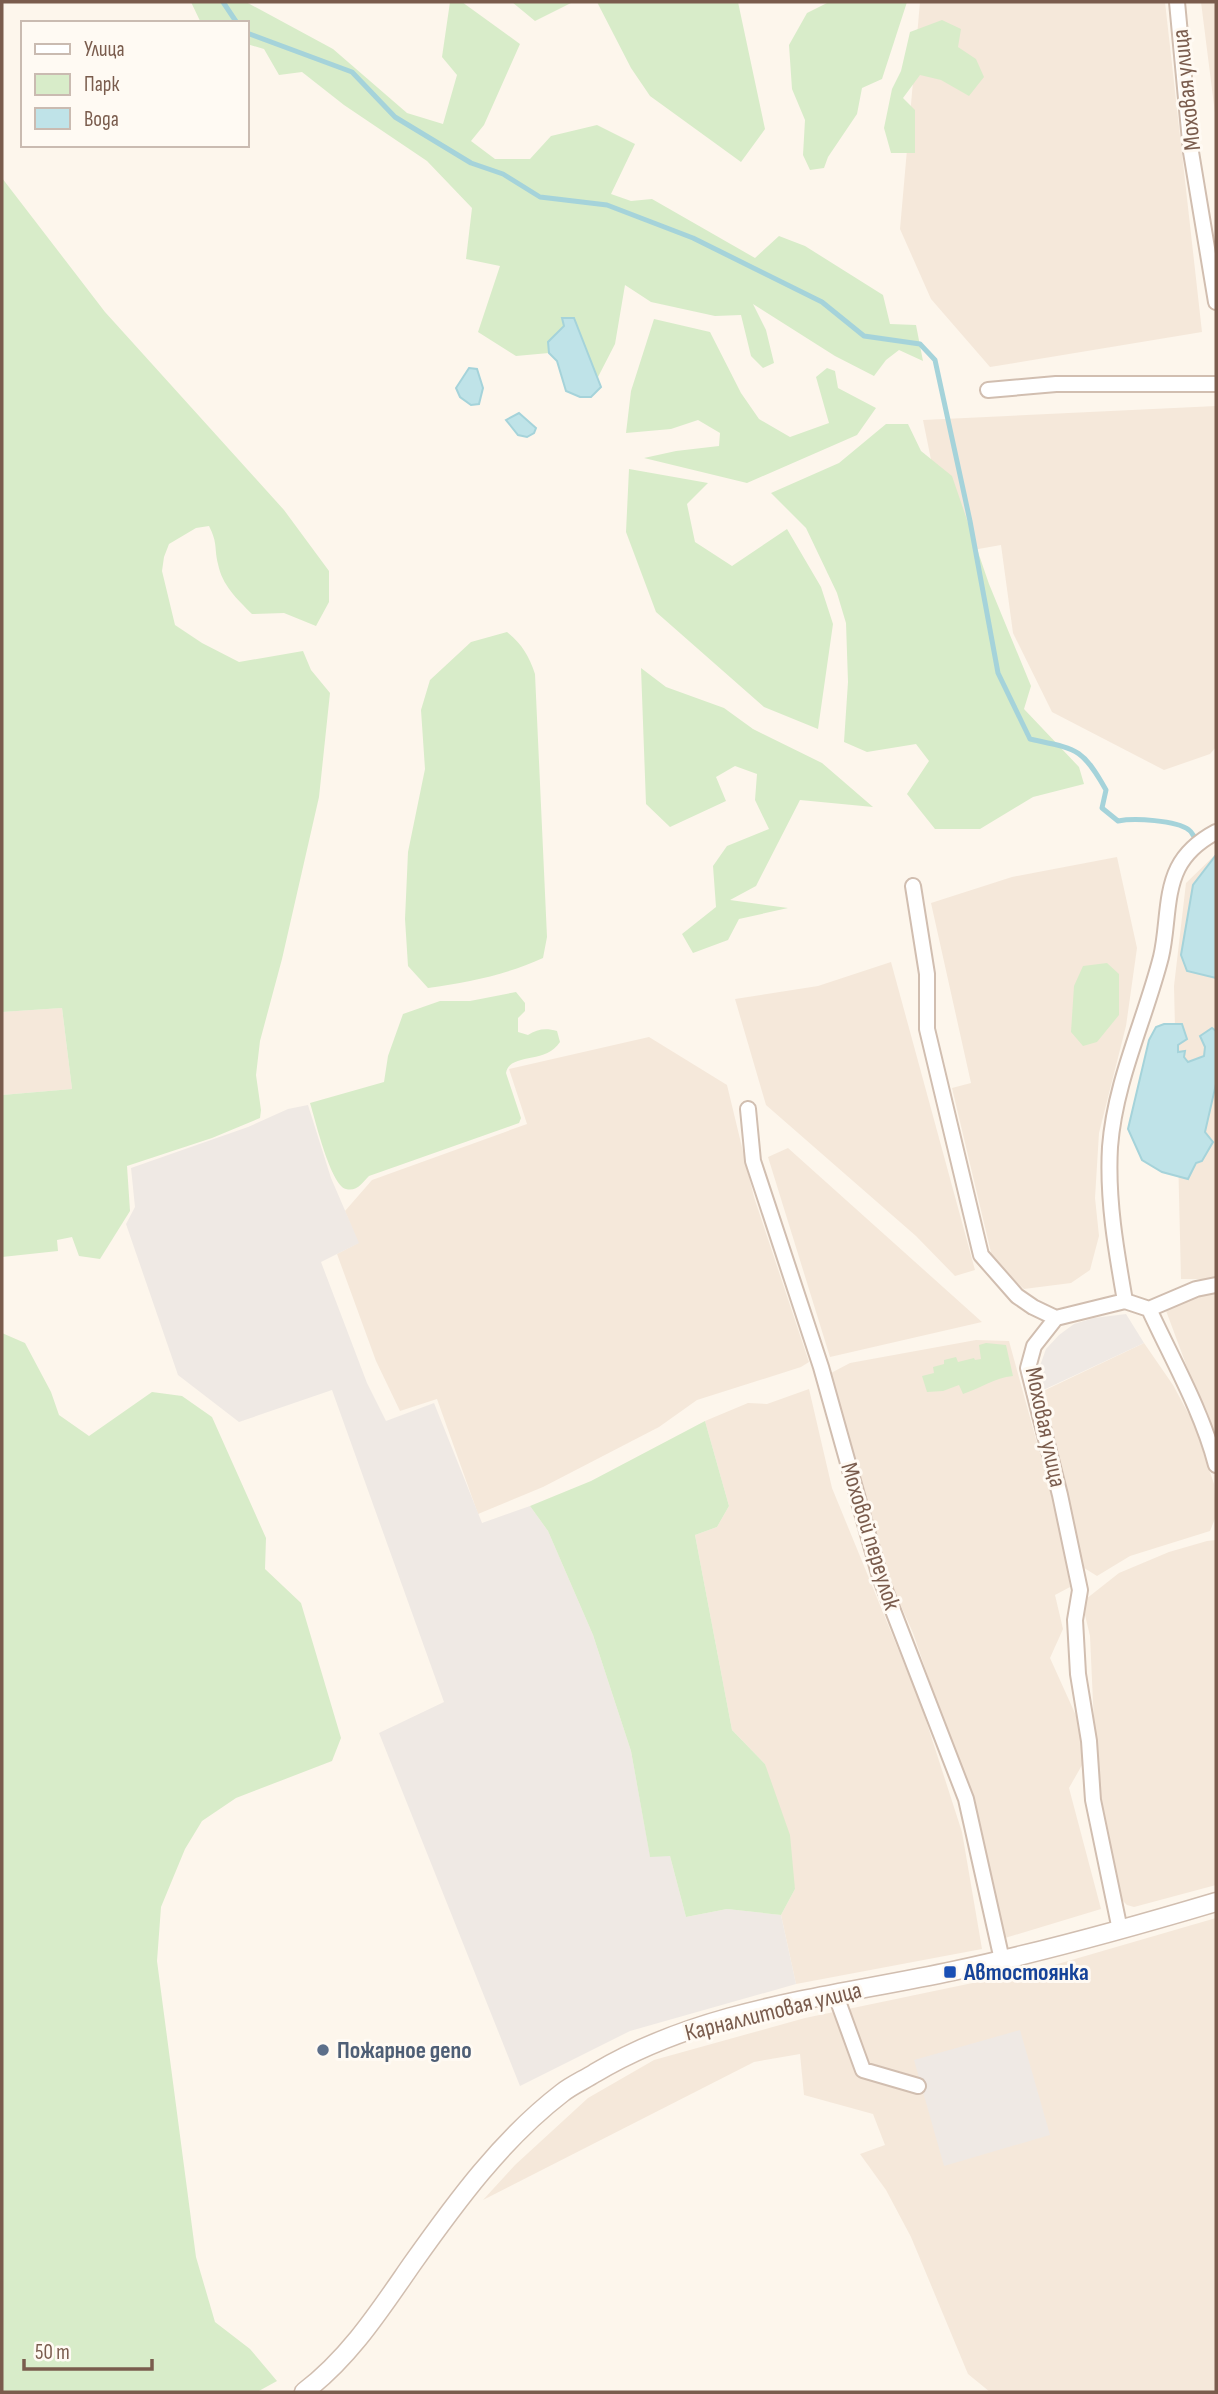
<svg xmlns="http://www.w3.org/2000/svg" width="1218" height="2394" font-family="'Sofia Sans Condensed',sans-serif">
<rect width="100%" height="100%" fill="#fdf6ec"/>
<!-- residential -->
<path fill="#f5e8da" d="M920,2H1165L1202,332L990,367L931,299L900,229Z
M1201,2H1216V121Z
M1216,406V747L1210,754L1164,770L1052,712L1013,633L1001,545L950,554L923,420Z
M1216,854V1279H1181L1174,986L1186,883Z
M1117,857L1137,948L1126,1026L1099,1133L1095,1198L1099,1236L1090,1270L1071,1283L1024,1289L993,1261L952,1088L971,1083L931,903L1012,877Z
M891,962L975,1270L955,1276L916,1236L766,1105L735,999L818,986Z
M62,1008L72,1089L2,1095V1012Z
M649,1037L727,1085L754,1197L809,1362L801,1367L697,1400L659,1427L543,1487L478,1514L437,1399L400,1411L376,1361L337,1254L358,1243L345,1211L372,1180L527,1124L509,1069Z
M788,1148L982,1322L830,1357L768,1157Z
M1216,1290V1445L1165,1308L1203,1291Z
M976,1340L1009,1341L1061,1530L1070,1587L1055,1595L1063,1629L1050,1658L1078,1720L1086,1758L1069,1788L1101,1909L1005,1938L973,1807L913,1633L874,1545L831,1373L850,1363Z
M1144,1343L1173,1385L1194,1424L1214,1484L1216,1516L1210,1531L1130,1556L1097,1576L1081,1566L1063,1473L1039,1393Z
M809,1389L832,1488L921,1705L962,1832L982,1949L796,1984L781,1915L795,1889L765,1764L732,1730L695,1535L717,1527L729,1506L705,1421L748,1403L767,1404Z
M1216,1540V1885L1134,1907L1127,1905L1121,1899L1097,1790L1090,1636L1085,1615L1086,1599L1119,1573L1169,1552L1207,1541Z
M1216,1918V2392H990L968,2374L911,2237L886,2190L860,2154L885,2145L873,2114L804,2095L800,2054L754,2062L483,2200L515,2165L588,2098L654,2060L805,2018L1044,1968Z"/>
<!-- industrial -->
<path fill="#efe9e4" d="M308,1105L331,1178L359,1243L321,1262L367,1383L386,1421L434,1403L482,1523L530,1506L548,1531L593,1635L631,1751L650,1856H670L686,1917L727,1909L781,1915L796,1984L630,2031L520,2086L379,1733L444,1702L332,1390L239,1422L178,1375L126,1224L135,1207L131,1168L248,1127L288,1109Z
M1126,1314L1144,1343L1039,1392L1037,1374L1046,1349L1059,1335L1074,1324L1094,1318Z
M1020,2030L1050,2135L944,2166L914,2060Z"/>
<!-- green -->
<path fill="#d8ecc9" d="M191,2H246L333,49L407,113L443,124L457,75L442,57L450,2H462L520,44L484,125L471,141L495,159H530L551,136L597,125L635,144L611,194L631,201L652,199L755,258L779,236L805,246L883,295L890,324L916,325L923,361L899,350L886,360L874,376L835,356L753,304L766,330L774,363L763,368L751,356L741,315L715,316L651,302L625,285L615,344L598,377L591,366L588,354L564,326L548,342L549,353L516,356L478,332L500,266L466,259L472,208L427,161L344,105L302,72L279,75L264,49L247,44V23H201Z
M512,2H573L535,21Z
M597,2H738L765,129L741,162L650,96L631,68Z
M829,2H907L882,79L862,88L857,114L828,157L824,168L810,170L803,155L805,120L792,89L789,45L807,13Z
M942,20L961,29L958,47L976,59L984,77L969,96L941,80L920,75L903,98L915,110V153H891L884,128L892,89L901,71L910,32Z
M2,178L105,312L284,510L329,571V602L316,626L284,613L252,614C237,599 222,585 218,564C214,547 218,544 209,526L196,528L169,544L164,557L162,571L175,625L202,643L239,662L303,651L311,670L330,693L319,797L282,959L260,1041L256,1075L261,1110L260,1118L212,1138L127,1166L130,1211L100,1259L79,1256L72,1237L57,1240L58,1251L2,1257V1095L72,1089L62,1008L2,1012Z
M654,319L710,332L741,393L759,419L790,437L829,423L816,377L827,368L835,371L838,388L876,408L857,435L747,483L644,458L676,451L719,446L720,433L698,420L671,429L626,433L631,391Z
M886,424H908L921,451L952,476L989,584L1031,686L1024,709L1079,767L1084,784L1033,797L980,829H935L907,794L929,761L916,744L867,752L844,742L848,682L846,623L837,593L806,528L771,493L839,463Z
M629,469L708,483L687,504L695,542L732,566L787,529L821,587L833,624L818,729L764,707L656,612L626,532Z
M507,632C522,644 529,656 535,674L547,937L543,958C506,975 469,982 428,988L408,966L405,919L408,852L425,769L421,710L430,680L471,642Z
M641,668L666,687L724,708L753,729L822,763L873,807L800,800L756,886L730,900L788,908L739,919L728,940L693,953L682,934L716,907L713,866L727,846L769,829L755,800L757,774L735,766L716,777L726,801L670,827L646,804Z
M1107,963L1119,974V1015L1097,1042L1083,1046L1071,1032L1074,986L1083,966Z
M516,992L525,1003V1011L518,1018V1032L528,1035C537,1029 546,1028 557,1031L560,1042C545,1065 510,1052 506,1073L521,1118L519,1123L369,1176C363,1182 357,1192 346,1189C331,1186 315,1119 310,1103L384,1082L388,1056L403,1014L440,1001H470Z
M2,1333L25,1343L51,1392L59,1415L89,1436L152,1392L182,1396L212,1417L266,1538L265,1569L301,1603L341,1738L332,1761L236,1798L202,1821L185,1849L161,1907L157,1961L196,2257L215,2322L250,2349L277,2381L257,2392H2Z
M986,1343L1006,1345L1013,1376C994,1378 981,1388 963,1394L959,1385L943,1391L927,1392L922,1376L934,1373L933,1367L944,1364V1360L956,1357L958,1362L974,1358L975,1360L981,1359L979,1345Z
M705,1421L729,1506L717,1527L695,1535L732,1730L765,1764L790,1835L795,1889L781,1915L727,1909L686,1917L670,1856L650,1857L631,1751L593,1635L548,1531L530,1506L591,1481Z"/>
<!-- water -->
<path fill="#bfe3e8" stroke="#a5d3da" stroke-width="2" d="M562,318H574L601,387L591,397H580L566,391L557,361L549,353L548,342L564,326Z
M469,368L477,369L483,388L479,404L471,405L460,397L456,388Z
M519,413L536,428L534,433L527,437L518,435L506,420Z
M1216,855V978L1187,971L1181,955L1193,885Z
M1164,1024H1182L1187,1039L1178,1045V1052L1185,1051L1184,1057L1188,1062L1204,1056L1205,1047L1200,1036L1212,1028L1216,1031V1084L1205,1132L1213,1142L1202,1161L1196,1163L1188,1179L1162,1172L1142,1160L1128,1129L1149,1040L1156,1027Z"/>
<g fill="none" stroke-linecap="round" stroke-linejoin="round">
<!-- stream -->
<path stroke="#a5d3da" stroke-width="5" d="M223,2L237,23
M247,33L352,72L395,117L471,163L503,174L540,197L607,205L693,238L822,302L864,336L920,344L935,360L970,521L998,673L1030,739C1076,749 1082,747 1106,790L1102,808L1118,821C1134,818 1176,820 1189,830C1192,832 1193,836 1196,839"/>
<!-- minor casing -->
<g stroke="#d1beb0" stroke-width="18">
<path id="minor" d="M1177,2L1191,152L1216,302
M988,390L1056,384H1216
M913,886L927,974V1029L981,1255L1017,1296L1033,1307L1056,1318
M748,1109L753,1161L821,1367L880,1577L966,1799L1002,1960
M1125,1301C1116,1250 1107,1199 1110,1147C1115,1081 1145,1020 1161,957C1168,928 1165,894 1178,868C1186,852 1201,840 1216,832
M1149,1309C1172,1359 1202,1411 1216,1465
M1056,1318L1034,1346L1028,1368L1060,1495L1080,1590L1075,1620L1078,1674L1089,1741L1093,1800L1120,1930
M1056,1318L1125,1301L1149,1309L1196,1289L1216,1285
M835,1993L863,2070L918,2086"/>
</g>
<!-- tertiary casing -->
<g stroke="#d1beb0" stroke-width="21">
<path id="tertiary" d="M304,2392C350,2357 380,2310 412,2264C456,2202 502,2139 562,2093C572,2085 584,2080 595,2073C704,2008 832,1997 953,1971C1042,1952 1129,1928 1216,1902"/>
</g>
<!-- minor -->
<use href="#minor" stroke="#fff" stroke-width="14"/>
<!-- tertiary -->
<use href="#tertiary" stroke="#fff" stroke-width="18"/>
</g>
<!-- markers -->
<rect fill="#1a4fb4" stroke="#fffaf3" stroke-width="2.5" x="943" y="1965" width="14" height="14" rx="3.5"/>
<circle fill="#5c6f8a" stroke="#fffaf3" stroke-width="2.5" cx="323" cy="2050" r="7"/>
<g text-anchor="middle" stroke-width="6" stroke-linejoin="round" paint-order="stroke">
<!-- street labels -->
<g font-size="24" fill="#7a5c4d" stroke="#fffaf3">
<text transform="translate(1186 90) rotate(-96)" y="8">Моховая улица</text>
<text transform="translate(1046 1427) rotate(78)" y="8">Моховая улица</text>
<text transform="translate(871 1536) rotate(73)" y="8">Моховой переулок</text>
<text transform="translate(773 2011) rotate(-14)" y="8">Карналлитовая улица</text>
</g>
<!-- transit labels -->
<g font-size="24" font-weight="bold" fill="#164399" stroke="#fffaf3" text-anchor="start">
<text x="964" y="1980">Автостоянка</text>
</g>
<!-- service labels -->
<g font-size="24" font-weight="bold" fill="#4e5e75" stroke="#fffaf3" text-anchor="start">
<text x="337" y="2058">Пожарное депо</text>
</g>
</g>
<!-- border -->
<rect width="1218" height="2394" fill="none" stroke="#7a5c4d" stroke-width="7"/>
<!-- legend -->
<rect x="21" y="21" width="228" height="126" fill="#fffaf3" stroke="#cabbb1" stroke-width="2"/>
<rect x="35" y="44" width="35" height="10" fill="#ffffff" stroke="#cabbb1" stroke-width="2"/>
<text x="84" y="56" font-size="21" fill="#7a5c4d">Улица</text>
<rect x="35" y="74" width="35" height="21" fill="#d8ecc9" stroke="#cabbb1" stroke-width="2"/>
<text x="84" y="91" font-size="21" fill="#7a5c4d">Парк</text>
<rect x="35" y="108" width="35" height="21" fill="#bfe3e8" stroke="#cabbb1" stroke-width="2"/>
<text x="84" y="126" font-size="21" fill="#7a5c4d">Вода</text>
<!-- scale -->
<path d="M24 2359v10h128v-10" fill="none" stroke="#7a5c4d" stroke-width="3.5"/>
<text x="35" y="2359" font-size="21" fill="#7a5c4d" stroke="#fffaf3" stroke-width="5" paint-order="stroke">50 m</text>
</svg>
